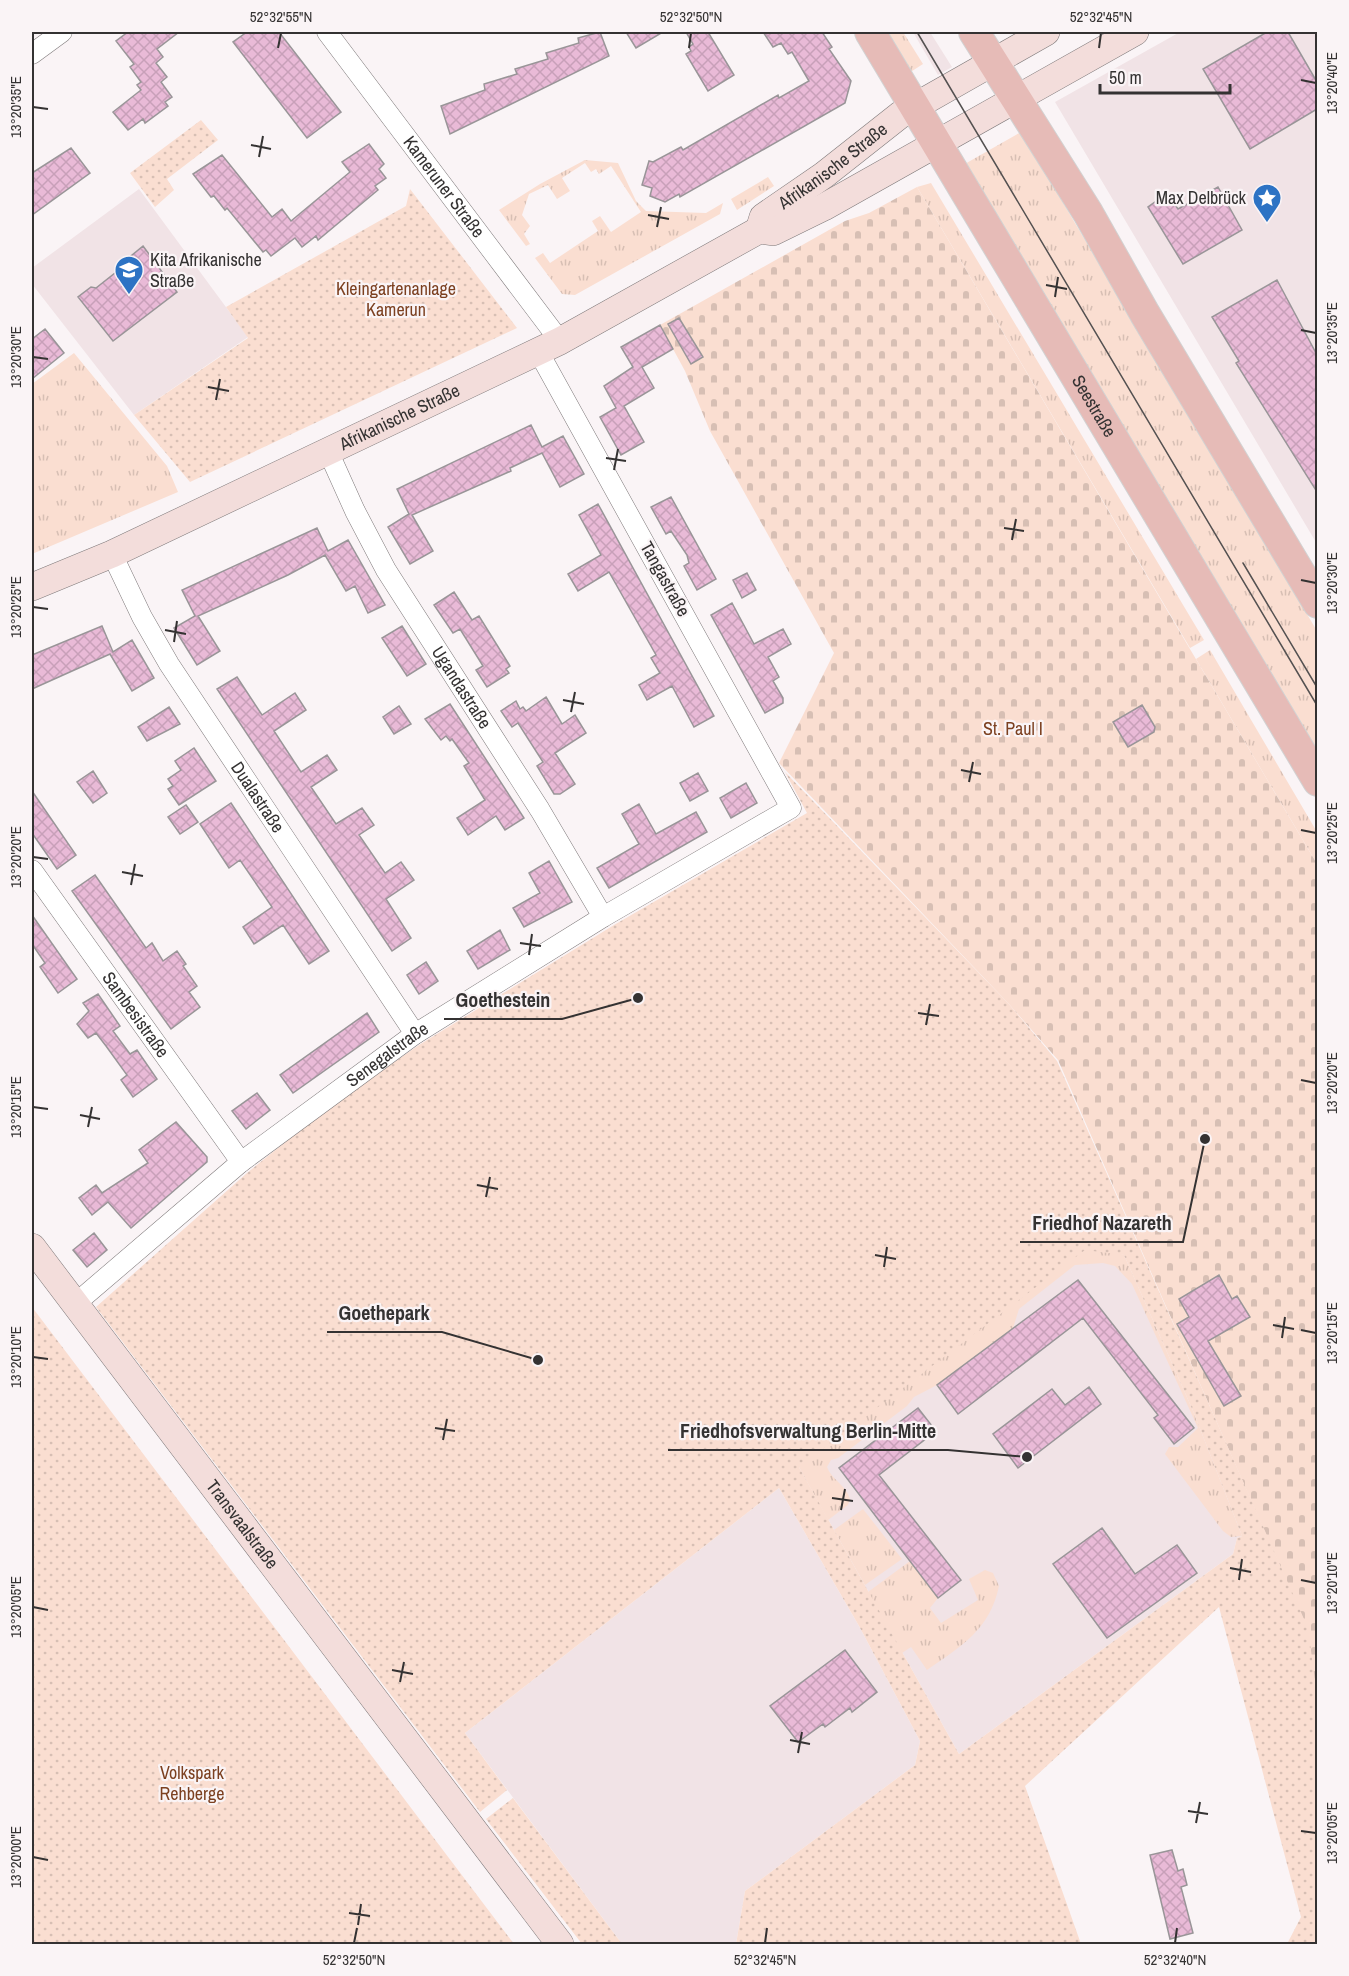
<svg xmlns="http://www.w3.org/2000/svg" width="1349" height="1976" font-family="'Archivo Narrow',sans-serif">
<defs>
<pattern id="grass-tufts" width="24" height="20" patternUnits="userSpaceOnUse" patternTransform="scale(1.5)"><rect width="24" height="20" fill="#faded1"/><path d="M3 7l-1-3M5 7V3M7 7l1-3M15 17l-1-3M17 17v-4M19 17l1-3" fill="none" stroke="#d7bfb4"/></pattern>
<pattern id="cemetery-stones" width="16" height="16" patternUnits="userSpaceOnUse" patternTransform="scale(1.5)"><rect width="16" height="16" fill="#faded1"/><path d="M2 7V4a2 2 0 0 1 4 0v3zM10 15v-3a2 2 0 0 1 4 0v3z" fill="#d7bfb4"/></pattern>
<pattern id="park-dots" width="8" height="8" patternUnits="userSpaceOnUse" patternTransform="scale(1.5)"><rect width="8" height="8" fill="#faded1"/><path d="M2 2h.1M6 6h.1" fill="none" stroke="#d7bfb4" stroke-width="1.8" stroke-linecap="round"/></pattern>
<pattern id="building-cross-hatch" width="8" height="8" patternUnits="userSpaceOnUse" patternTransform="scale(1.5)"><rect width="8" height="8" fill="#e9bad7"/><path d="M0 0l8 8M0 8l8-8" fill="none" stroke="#c8a0b9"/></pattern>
</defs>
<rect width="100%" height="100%" fill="#faf4f6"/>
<!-- built -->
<path fill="#f1e3e6" d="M913,32H930L952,67L938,75Z
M1180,32H1317V544L1055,102Z
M139,189L248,337L134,415L32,284V268Z
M1085,1250L1124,1255L1193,1411L1242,1536L1237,1538L1233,1554L959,1754L799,1467Z
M779,1488L859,1626L920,1741L915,1765L745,1891L736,1944H622L465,1733Z"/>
<!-- grass -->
<path fill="url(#grass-tufts)" d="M884,32H903L923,64L909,73Z
M1021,132L1317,631V762L963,165Z
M585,160L618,163L636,201L646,211L706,213L723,203L720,214L575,295L562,294L535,258L543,253L550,263L598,231L592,221L600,216L611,232L641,212L611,166L599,174L596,169L591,172L585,163L562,178L570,191L557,199L548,185L529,194L522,215L530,226L524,234L530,244L526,246L499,210L540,184Z
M768,177L774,186L737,210L731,199Z
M931,183L1204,640L1190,648L917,187Z
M74,353L167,466L178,492L32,554V384Z
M1210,650L1317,832V864L1196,659Z
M1037,1223L1124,1255L1193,1411L1242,1536L1231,1537L1223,1531L1165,1454L1169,1447H1178L1198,1428L1132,1284L1115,1266L1103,1263L1075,1265L1019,1309L1013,1328L937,1385L914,1397L907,1406L838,1458L831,1460L827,1467C831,1479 846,1485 850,1499L848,1505L828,1520L793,1456Z
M863,1509L902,1559L865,1585L834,1530Z
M910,1561L938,1598L930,1608L941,1623L978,1600L969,1579L985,1570L993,1573L999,1586C990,1629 962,1646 927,1670L911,1647L902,1653L868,1592Z"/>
<!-- cemetery -->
<path fill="url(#cemetery-stones)" d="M917,187L1317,864V1703L1307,1628L1058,1060L1008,1003L779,763L834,653L710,431L685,371L660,325L845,221L869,213Z"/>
<!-- park -->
<path fill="url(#park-dots)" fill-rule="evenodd" d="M201,120L218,140L167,179L174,190L155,207L130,173Z
M410,189L517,328L190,482L134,415L248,338L226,307L406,206Z
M785,772L1008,1003L1057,1061L1308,1628L1318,1703L1317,1944H1287L1301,1917L1219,1607L1025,1786L1081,1944H736L745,1891L915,1765L920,1741L859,1626L779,1488L465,1733L507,1790L480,1812L96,1307L247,1173L329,1107L419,1045L614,925L807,813ZM1085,1250L1124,1255L1193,1411L1242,1536L1237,1538L1233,1554L959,1754L799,1467Z
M32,1307L85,1377L514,1944H32Z
M513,1798L622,1944H582L486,1819Z"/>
<!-- building -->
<path fill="url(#building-cross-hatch)" stroke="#999598" stroke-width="1.5" d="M128,32H179L157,49L163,57L156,63L167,77L161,82L172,97L165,102L168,106L145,123L143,119L128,130L113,112L141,90L137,85L141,82L130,67L134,64L116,41Z
M247,32H279L341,112L307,138L233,42Z
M600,32L609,56L450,134L441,106L485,90L484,84L517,74L515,69L548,59L546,53L579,43L578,38Z
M626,32H663L636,48Z
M686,32H708L734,75L708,91L686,54L691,51L689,47L693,44Z
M763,32H822L832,47L829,49L851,81L845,103L680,197L679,194L665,202L650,196L652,188L642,185L649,161L653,162L681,147L683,150L778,95L779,98L809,81L792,52L788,54L781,43L773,47Z
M1267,32H1288L1317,82V109L1250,149L1203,69Z
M369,144L384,164L379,169L386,178L375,186L378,190L318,240L316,236L302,247L295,238L271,256L266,250L263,252L227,208L225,210L214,196L211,197L193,174L222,155L272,217L282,209L291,221L350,172L342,162Z
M71,148L90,173L32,215V173Z
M1218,187L1242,230L1183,264L1148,207L1159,199L1162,203L1173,202L1178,209Z
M143,246L177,292L113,341L78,297L91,287L96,288L130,261L131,256Z
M1277,280L1317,355V492L1236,363L1239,361L1212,317Z
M679,318L703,357L691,364L668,324Z
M660,325L673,349L642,367L654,388L624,406L644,442L621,455L600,417L616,408L604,386L633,367L621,347Z
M45,329L64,353L32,379V339Z
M531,425L542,447L563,436L584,474L560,487L542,453L510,468L511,471L412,515L433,551L410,564L388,527L409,514L397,489Z
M671,497L716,579L697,590L684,566L689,563L687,555L671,531L666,534L651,507Z
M598,504L714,716L694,727L672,686L647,700L639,685L660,673L651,658L656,655L609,572L578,591L568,574L601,555L579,515Z
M317,528L328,551L348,540L385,605L368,613L355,586L346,591L325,555L288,575L198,616L220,651L197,665L174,628L195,616L182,590Z
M747,573L756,590L742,598L733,580Z
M454,592L472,620L479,616L510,666L506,669L509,673L487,687L476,670L483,666L460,629L453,633L434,605Z
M732,603L754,644L783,629L791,644L768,657L779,677L773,681L783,698V703L765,713L711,615Z
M102,626L113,652L132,640L154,678L132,691L110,654L32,689V655Z
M402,626L426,664L407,676L382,638Z
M237,677L262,715L295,693L306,710L274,731L301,772L327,755L337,770L311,787L336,824L362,808L374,825L359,835L385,873L401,862L414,880L386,899L411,938L392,951L217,689Z
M546,697L562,724L575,715L586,733L555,753L575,784L560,794H554L537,766L543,762L518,723L512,727L501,711L516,701L520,709L523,707L526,711Z
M450,704L524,818L505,830L496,816L468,835L457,818L485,800L464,766L469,763L452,739L450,741L446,736L441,740L425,719Z
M1142,705L1155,727L1154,732L1128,747L1113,722Z
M399,706L411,724L394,734L383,717Z
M169,707L180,724L147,741L138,727Z
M194,748L216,781L179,805L168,789L173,786L168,779L181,770L175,761Z
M93,771L107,793L93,803L77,782Z
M698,773L708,791L690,801L680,783Z
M746,783L757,803L731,818L720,798Z
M32,791L76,855L57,869L32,833Z
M231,803L329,951L309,964L283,925L254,944L243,927L272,907L240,860L229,868L200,824Z
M639,804L656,834L696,812L707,832L609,888L597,868L639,844L622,814Z
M186,805L198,822L180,834L168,817Z
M549,861L572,902L524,927L513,908L540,893L529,873Z
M95,875L146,948L152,943L163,961L177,951L186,964L183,966L197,986L189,992L200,1007L171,1029L72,891Z
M32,915L77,979L58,993L40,967L45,963L32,944Z
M500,930L510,950L478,969L467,951Z
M426,962L438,981L419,994L407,975Z
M98,994L120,1026L113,1031L130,1054L137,1050L157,1079L133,1097L121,1080L127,1075L106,1046L96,1033L88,1038L77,1024L89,1011L83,1003Z
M367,1013L379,1032L293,1093L280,1075Z
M257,1093L270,1110L246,1129L232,1111Z
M176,1122L207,1157V1162L131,1228L108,1202L92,1215L79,1198L96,1185L102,1193L148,1163L139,1150Z
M94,1233L107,1250L87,1267L73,1250Z
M1219,1275L1232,1299L1237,1296L1250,1317L1208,1341L1241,1396L1224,1406L1177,1324L1189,1317L1179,1299Z
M1078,1280L1194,1428L1174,1444L1154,1418L1158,1415L1083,1318L958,1414L937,1385Z
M1089,1387L1101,1404L1018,1468L993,1434L1052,1389L1065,1405Z
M918,1408L936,1431L879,1475L961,1580L938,1598L839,1468Z
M1102,1528L1135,1574L1177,1545L1197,1573L1107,1638L1053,1564Z
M845,1650L877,1692L852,1712L850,1708L825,1727L823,1724L798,1742L770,1706Z
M1172,1850L1178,1871L1183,1869L1187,1885L1181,1887L1193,1933L1170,1939L1150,1855Z"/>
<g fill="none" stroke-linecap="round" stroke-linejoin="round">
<!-- street casing -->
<g stroke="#7e797a" stroke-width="21">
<g id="street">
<path id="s1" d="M327,32L560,341"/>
<path d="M32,54L62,32"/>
<path id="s2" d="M328,451L355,511L386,570L540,810L603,917"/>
<path id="s3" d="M112,554L142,617L169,664L415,1034"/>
<path id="s4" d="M32,870L241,1162"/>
<path id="s5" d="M75,1304L241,1162L415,1034L603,917L791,808L538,351"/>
</g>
</g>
<!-- secondary casing -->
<g stroke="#7e797a" stroke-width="28">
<g id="secondary">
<path id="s6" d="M759,230L763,217L824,175L900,115L1046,32"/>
<path id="s7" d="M32,587L112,554L560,341L759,230L773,232L824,207L1135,32"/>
<path id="s8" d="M32,1247L560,1944"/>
</g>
</g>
<!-- primary casing -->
<g stroke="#d2d2d2" stroke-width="32">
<g id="primary">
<path id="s9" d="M870,32L1318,781"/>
<path d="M974,32L1088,213L1145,314L1318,603"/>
</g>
</g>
<!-- street -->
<use href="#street" stroke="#fff" stroke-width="20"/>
<!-- secondary -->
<use href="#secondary" stroke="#f3dddb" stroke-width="27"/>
<!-- primary -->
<use href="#primary" stroke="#e6bbb7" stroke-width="30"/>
<!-- tram -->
<path stroke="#545151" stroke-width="1.5" d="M917,32L1318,707
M1243,563L1318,689"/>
</g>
<!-- ticks -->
<path fill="none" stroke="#343232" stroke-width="2" d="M278,48L281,33M689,48L691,33M1099,48L1101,33M1301,80L1316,83M33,107L48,109M251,145L271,149M259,157L263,136M648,215L669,219M657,227L661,207M1046,285L1067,289M1055,297L1058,277M1301,330L1316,333M33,357L48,359M208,387L229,391M216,400L220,379M606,458L626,461M614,470L618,449M1004,528L1024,531M1012,540L1016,519M1301,580L1316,583M33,607L48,609M165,630L186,634M174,642L177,621M563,700L584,704M571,712L575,692M961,770L981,774M969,782L973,762M1301,830L1316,833M33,857L48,859M122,872L143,876M131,885L135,864M520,943L541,946M529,955L532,934M918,1013L939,1016M926,1025L930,1004M1301,1080L1316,1083M33,1107L48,1109M80,1115L100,1119M88,1127L92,1107M477,1185L498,1189M486,1197L490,1177M875,1255L896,1259M884,1267L887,1247M1273,1325L1294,1329M1301,1330L1316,1333M1282,1338L1285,1317M33,1357L48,1359M435,1428L455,1431M443,1440L447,1419M832,1498L853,1501M841,1510L845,1489M1230,1568L1251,1572M1239,1580L1242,1559M1301,1580L1316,1583M33,1607L48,1610M392,1670L413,1674M400,1682L404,1662M790,1740L810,1744M798,1753L802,1732M1188,1811L1208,1814M1196,1823L1200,1802M1301,1831L1316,1833M33,1857L48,1860M349,1913L370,1916M358,1925L361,1904M354,1943L357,1928M765,1943L767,1928M1175,1943L1177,1928"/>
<!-- icons -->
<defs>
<g id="sight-pin" transform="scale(1.5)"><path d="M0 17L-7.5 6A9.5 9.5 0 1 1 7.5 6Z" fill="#2d73c4" stroke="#faf4f6"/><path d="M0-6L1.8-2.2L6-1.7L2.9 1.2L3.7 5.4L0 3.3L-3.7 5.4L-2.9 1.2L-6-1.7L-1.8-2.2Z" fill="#fff"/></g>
<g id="school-pin" transform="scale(1.5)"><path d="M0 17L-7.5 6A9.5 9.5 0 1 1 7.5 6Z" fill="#2d73c4" stroke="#faf4f6"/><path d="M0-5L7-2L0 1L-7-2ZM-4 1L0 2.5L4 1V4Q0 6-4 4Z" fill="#fff"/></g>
</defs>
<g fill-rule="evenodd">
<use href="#sight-pin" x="1267" y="198"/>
<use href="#school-pin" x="129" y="270"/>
</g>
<g text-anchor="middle" stroke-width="4.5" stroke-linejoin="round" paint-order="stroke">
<!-- street labels -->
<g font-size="18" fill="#343232" stroke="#faf4f6">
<text dy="6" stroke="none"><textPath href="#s6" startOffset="100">Afrikanische Straße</textPath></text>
<text dy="6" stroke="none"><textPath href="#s1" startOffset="194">Kameruner Straße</textPath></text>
<text dy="6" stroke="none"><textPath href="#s9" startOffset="436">Seestraße</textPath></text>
<text dy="6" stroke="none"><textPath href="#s7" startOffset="405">Afrikanische Straße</textPath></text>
<text transform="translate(665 579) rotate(61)" y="6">Tangastraße</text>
<text dy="6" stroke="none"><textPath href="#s2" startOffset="272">Ugandastraße</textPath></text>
<text dy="6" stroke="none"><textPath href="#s3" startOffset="284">Dualastraße</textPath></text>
<text dy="6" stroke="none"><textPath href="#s4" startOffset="178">Sambesistraße</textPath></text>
<text dy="6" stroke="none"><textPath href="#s5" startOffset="400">Senegalstraße</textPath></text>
<text dy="6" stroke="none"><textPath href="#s8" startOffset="348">Transvaalstraße</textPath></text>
</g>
<!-- poi labels -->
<g font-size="18" fill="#343232" stroke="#faf4f6" text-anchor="end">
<text x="1246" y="204">Max Delbrück</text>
<text x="150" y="266" text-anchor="start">Kita Afrikanische<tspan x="150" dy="21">Straße</tspan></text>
</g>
<!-- park labels -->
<g font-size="18" fill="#7c4020" stroke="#faf4f6">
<text x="396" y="295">Kleingartenanlage<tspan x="396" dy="21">Kamerun</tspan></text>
<text x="1013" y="735">St. Paul I</text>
<text x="192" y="1779">Volkspark<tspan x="192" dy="21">Rehberge</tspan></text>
</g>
</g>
<!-- callouts -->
<path fill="none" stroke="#343232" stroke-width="2" d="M638 998L562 1019H444M1205 1139L1183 1242H1020M538 1360L442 1332H327M1027 1457L948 1450H668"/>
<g fill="#343232" stroke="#faf4f6" stroke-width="2">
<circle cx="638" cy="998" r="6"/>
<circle cx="1205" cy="1139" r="6"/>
<circle cx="538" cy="1360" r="6"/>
<circle cx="1027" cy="1457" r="6"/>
</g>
<g font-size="20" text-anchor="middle" font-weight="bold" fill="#343232" stroke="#faf4f6" stroke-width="4.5" stroke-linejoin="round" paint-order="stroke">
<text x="503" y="1007">Goethestein</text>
<text x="1102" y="1230">Friedhof Nazareth</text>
<text x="384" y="1320">Goethepark</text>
<text x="808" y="1438">Friedhofsverwaltung Berlin-Mitte</text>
</g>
<!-- border -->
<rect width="1349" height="1976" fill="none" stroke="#faf4f6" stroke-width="66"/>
<!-- scale -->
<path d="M1100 84v9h130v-9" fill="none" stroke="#343232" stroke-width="3"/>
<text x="1109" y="84" font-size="18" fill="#343232" stroke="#faf4f6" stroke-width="4.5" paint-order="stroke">50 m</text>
<rect x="33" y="33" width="1283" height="1910" fill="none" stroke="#343232" stroke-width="2"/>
<g font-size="15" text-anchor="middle" fill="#343232">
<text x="281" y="22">52°32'55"N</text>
<text x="691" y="22">52°32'50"N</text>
<text x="1101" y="22">52°32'45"N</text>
<text transform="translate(1332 83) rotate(-90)" y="5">13°20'40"E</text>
<text transform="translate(16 107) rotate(-90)" y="5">13°20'35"E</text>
<text transform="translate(1332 333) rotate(-90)" y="5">13°20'35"E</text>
<text transform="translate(16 357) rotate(-90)" y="5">13°20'30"E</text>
<text transform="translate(1332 583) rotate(-90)" y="5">13°20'30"E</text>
<text transform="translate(16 607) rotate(-90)" y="5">13°20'25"E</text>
<text transform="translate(1332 833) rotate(-90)" y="5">13°20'25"E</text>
<text transform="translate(16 857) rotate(-90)" y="5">13°20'20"E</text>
<text transform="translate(1332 1083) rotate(-90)" y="5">13°20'20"E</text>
<text transform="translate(16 1107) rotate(-90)" y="5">13°20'15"E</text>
<text transform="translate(1332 1333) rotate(-90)" y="5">13°20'15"E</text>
<text transform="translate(16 1357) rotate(-90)" y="5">13°20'10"E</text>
<text transform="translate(1332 1583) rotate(-90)" y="5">13°20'10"E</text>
<text transform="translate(16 1607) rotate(-90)" y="5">13°20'05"E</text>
<text transform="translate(1332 1833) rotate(-90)" y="5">13°20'05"E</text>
<text transform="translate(16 1857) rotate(-90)" y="5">13°20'00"E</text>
<text x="354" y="1965">52°32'50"N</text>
<text x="765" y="1965">52°32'45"N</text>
<text x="1175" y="1965">52°32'40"N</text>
</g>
</svg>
